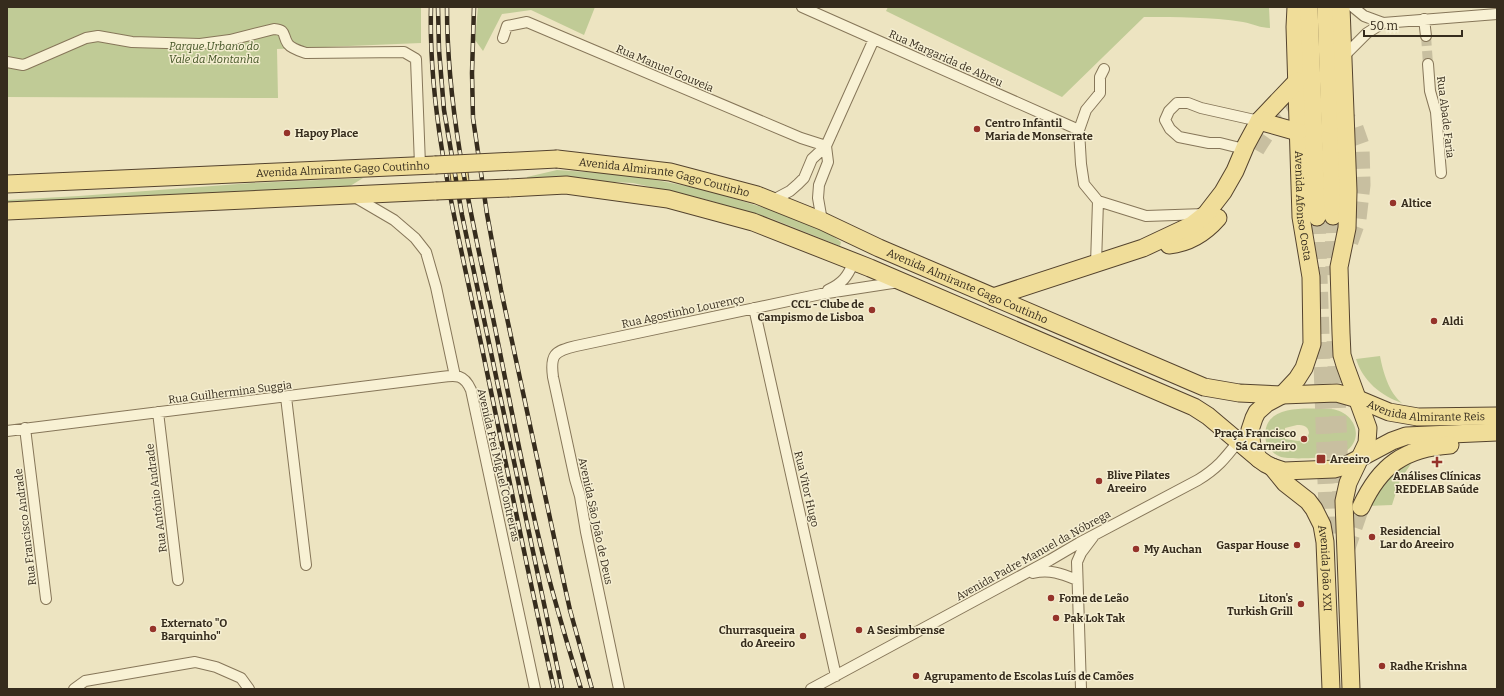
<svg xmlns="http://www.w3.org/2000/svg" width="1504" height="696" font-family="Bitter,serif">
<rect width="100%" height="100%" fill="#ede4c1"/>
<!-- green -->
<path fill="#c0cb96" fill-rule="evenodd" d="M7,7H421V43L277,49L278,98L7,97Z
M478,7H595L584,35L531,10L502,14L483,51L475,40Z
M888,7H1269L1270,28C1261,28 1253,24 1243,22C1210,17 1178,17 1144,17L1062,97L886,11Z
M557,170L631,175L706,190L775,211L827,232L841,242L840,246L770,218L704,199L633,183L557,179H527V177Z
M363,178L347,188L7,204V200L79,196L252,183Z
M1380,356C1383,372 1389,393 1402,403C1381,396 1363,381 1356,359Z
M1331,409C1354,411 1366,438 1345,452C1337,458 1291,460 1281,457C1275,455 1271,451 1268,446C1265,440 1264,434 1266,428C1272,404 1311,409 1331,409ZM1297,425C1304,425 1308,426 1309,433L1307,438L1298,441L1285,439V428Z
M1413,461L1400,480L1392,505L1367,506L1397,467Z"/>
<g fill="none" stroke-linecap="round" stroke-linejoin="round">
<!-- street-tunnel -->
<path stroke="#c8bfa0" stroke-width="10" stroke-dasharray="10 5" stroke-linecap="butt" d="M1426,36L1428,64"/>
<!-- primary-tunnel -->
<path stroke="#c8bfa0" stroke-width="17" stroke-dasharray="17 8" stroke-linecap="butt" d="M1337,111L1354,125L1361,145L1362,185L1358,219L1348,247
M1256,150C1268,130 1284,106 1310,108
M1333,216L1334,275
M1317,217L1328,540
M1335,341L1341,503
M1346,551L1361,507"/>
<!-- street casing -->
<g stroke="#867659" stroke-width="12">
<path id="street" d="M802,7L1079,130
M1353,7L1364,16L1383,23
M1424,19L1426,36
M503,38L507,26L527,22L801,138L826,146
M1343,57L1367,33L1383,23L1497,14
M7,62L23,65L26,64L86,38L98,36L132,42L200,44L230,40L274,29C287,30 282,35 288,44C292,49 300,51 306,53L404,52L416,59L420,165
M1428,64L1430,91L1436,112L1441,173
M1244,149L1220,143H1209L1179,137L1170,129L1165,120L1169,111L1177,103H1188L1201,108L1259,121
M353,196L394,220L415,238L426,252L436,287L455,376
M771,201L790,191L798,184L804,178L812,159L826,146L874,39
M1098,201L1146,216L1204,214
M822,221L818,198L819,185L828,162L826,146
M1096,264L1098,201L1084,184L1081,164L1079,130L1086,110L1100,93V77L1104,69
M828,290C843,283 847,277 854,262
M754,308L836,676
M286,397L306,565
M158,412L178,580
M25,428L46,599
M7,431L441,377C456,375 464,374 471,390L535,689
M1033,573C1050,569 1062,574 1077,580
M74,689L85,681L195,662L216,667L241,678L249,689
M619,689L586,532L580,496L575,479L553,377C550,355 554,351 576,346L821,294L899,282
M811,689L1050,560L1079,543L1198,480C1219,467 1226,457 1241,438
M1081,689L1077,562L1081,553L1093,537"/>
</g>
<!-- primary casing -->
<g stroke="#54432e" stroke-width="19">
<g id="primary">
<path id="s1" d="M1296,7L1295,27L1301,217L1311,277L1312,344L1304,368L1297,379L1282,395L1267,403L1257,412L1254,418L1250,430L1252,446L1259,459L1266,464L1272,467L1284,471L1334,469L1345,466L1392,441L1406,436L1497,432"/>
<path d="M1309,7L1317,217"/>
<path d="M1326,7L1333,216"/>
<path d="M1341,7L1348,191L1347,228L1339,267L1341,333L1342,355L1345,365L1368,428L1367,443L1348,483L1344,501L1351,689"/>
<path d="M1259,121L1298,132"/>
<path id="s2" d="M557,159L670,172L757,195L822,221L879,248L1204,387L1239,393L1282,395L1337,393L1358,399L1389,412L1418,417L1497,416"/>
<path d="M458,164L461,190"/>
<path id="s3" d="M7,184L435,165"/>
<path d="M509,188L566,185L668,199L753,222L870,268L1194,407L1208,416L1259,459"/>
<path d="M7,211L436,191"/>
<path d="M1169,245C1188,243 1205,233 1218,218"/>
<path d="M993,297L1143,248L1192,225L1206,214L1223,192L1235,171L1246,145L1259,121L1297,81"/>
<path id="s4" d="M1272,467L1285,483L1308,501L1314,509L1322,525L1325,542L1331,689"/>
<path d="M1361,507C1380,465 1405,448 1450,445"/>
</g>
</g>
<!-- street -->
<use href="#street" stroke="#f8f1d4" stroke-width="10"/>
<!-- primary -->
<use href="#primary" stroke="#f0dd99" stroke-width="17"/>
<!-- rail casing -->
<g stroke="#362c1d" stroke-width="4.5">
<path id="rail" d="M431,7C428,116 457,228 479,334C504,452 527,571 554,689
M438,7L439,50L444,110L462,215L562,689
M447,7C447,113 471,215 493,318C509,396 523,474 542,551C553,597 567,643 581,689
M474,7L472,73L473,118L487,214L501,290L560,565L570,610L592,689"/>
</g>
<!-- rail -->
<use href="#rail" stroke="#f5eed1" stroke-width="3" stroke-dasharray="9" stroke-linecap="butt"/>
<!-- primary-bridge casing -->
<g stroke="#54432e" stroke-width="19" stroke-linecap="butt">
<path id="primary-bridge" d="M435,165L557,159
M436,191L509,188"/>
</g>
<!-- primary-bridge -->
<use href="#primary-bridge" stroke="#f0dd99" stroke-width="17"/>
</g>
<!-- markers -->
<g fill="#95332a" stroke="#f5eed1" stroke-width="1.5">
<circle cx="977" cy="129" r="4"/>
<circle cx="287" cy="133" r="4"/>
<circle cx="1393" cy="203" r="4"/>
<circle cx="872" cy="310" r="4"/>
<circle cx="1434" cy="321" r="4"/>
<circle cx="1304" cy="439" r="4"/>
<rect x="1316" y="454" width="10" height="10" rx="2"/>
<path d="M1435 456h4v4h4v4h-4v4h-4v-4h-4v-4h4z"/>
<circle cx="1099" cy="481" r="4"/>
<circle cx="1372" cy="537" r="4"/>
<circle cx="1297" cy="545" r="4"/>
<circle cx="1136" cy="549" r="4"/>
<circle cx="1051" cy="598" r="4"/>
<circle cx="1301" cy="604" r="4"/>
<circle cx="1056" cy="618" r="4"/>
<circle cx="153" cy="629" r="4"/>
<circle cx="859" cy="630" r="4"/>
<circle cx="803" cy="636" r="4"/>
<circle cx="1382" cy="666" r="4"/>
<circle cx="916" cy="676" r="4"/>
</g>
<g text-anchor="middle" stroke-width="3" stroke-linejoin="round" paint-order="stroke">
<!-- park labels -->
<g font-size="11" font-style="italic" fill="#425324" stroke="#f5eed1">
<text x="214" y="50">Parque Urbano do<tspan x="214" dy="13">Vale da Montanha</tspan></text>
</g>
<!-- street labels -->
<g font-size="11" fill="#362c1d" stroke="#f5eed1">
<text transform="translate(946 58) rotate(24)" y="4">Rua Margarida de Abreu</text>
<text transform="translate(665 68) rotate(23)" y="4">Rua Manuel Gouveia</text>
<text transform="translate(1446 117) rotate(83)" y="4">Rua Abade Faria</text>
<text dy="4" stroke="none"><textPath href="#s3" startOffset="336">Avenida Almirante Gago Coutinho</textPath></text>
<text dy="4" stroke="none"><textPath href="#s2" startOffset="109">Avenida Almirante Gago Coutinho</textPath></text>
<text dy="4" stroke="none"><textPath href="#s1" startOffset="199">Avenida Afonso Costa</textPath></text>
<text dy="4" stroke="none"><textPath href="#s2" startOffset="433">Avenida Almirante Gago Coutinho</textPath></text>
<text transform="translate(683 311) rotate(-12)" y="4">Rua Agostinho Lourenço</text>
<text transform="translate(230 392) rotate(-7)" y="4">Rua Guilhermina Suggia</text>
<text dy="4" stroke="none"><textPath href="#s2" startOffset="916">Avenida Almirante Reis</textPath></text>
<text transform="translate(499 465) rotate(77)" y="4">Avenida Frei Miguel Contreiras</text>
<text transform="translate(807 489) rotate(77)" y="4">Rua Vitor Hugo</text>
<text transform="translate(156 498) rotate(-97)" y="4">Rua António Andrade</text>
<text transform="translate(596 521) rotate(78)" y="4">Avenida São João de Deus</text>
<text transform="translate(25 527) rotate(-97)" y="4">Rua Francisco Andrade</text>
<text transform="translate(1033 555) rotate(-29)" y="4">Avenida Padre Manuel da Nóbrega</text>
<text dy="4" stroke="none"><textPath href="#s4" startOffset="121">Avenida João XXI</textPath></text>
</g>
<!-- poi labels -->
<g font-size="11" font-weight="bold" fill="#362c1d" stroke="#f5eed1" text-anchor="start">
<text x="985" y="127">Centro Infantil<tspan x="985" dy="13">Maria de Monserrate</tspan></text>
<text x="295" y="137">Hapoy Place</text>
<text x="1401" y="207">Altice</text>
<text x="864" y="308" text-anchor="end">CCL - Clube de<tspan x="864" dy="13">Campismo de Lisboa</tspan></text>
<text x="1442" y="325">Aldi</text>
<text x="1296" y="437" text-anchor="end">Praça Francisco<tspan x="1296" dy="13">Sá Carneiro</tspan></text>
<text x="1330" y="463">Areeiro</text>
<text x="1107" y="479">Blive Pilates<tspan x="1107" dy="13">Areeiro</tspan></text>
<text x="1437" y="480" text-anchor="middle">Análises Clínicas<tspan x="1437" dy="13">REDELAB Saúde</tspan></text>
<text x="1380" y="535">Residencial<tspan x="1380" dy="13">Lar do Areeiro</tspan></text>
<text x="1289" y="549" text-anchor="end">Gaspar House</text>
<text x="1144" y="553">My Auchan</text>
<text x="1059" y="602">Fome de Leão</text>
<text x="1293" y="602" text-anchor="end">Liton's<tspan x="1293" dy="13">Turkish Grill</tspan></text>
<text x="1064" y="622">Pak Lok Tak</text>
<text x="161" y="627">Externato "O<tspan x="161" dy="13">Barquinho"</tspan></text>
<text x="795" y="634" text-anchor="end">Churrasqueira<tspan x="795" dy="13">do Areeiro</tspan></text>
<text x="867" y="634">A Sesimbrense</text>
<text x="1390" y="670">Radhe Krishna</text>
<text x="924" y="680">Agrupamento de Escolas Luís de Camões</text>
</g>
</g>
<!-- border -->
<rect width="1504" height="696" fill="none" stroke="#362c1d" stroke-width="16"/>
<!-- scale -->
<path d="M1364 30v6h98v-6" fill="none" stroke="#362c1d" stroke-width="2"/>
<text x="1370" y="30" font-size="12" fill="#362c1d" stroke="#f5eed1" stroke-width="3" paint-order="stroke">50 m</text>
</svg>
